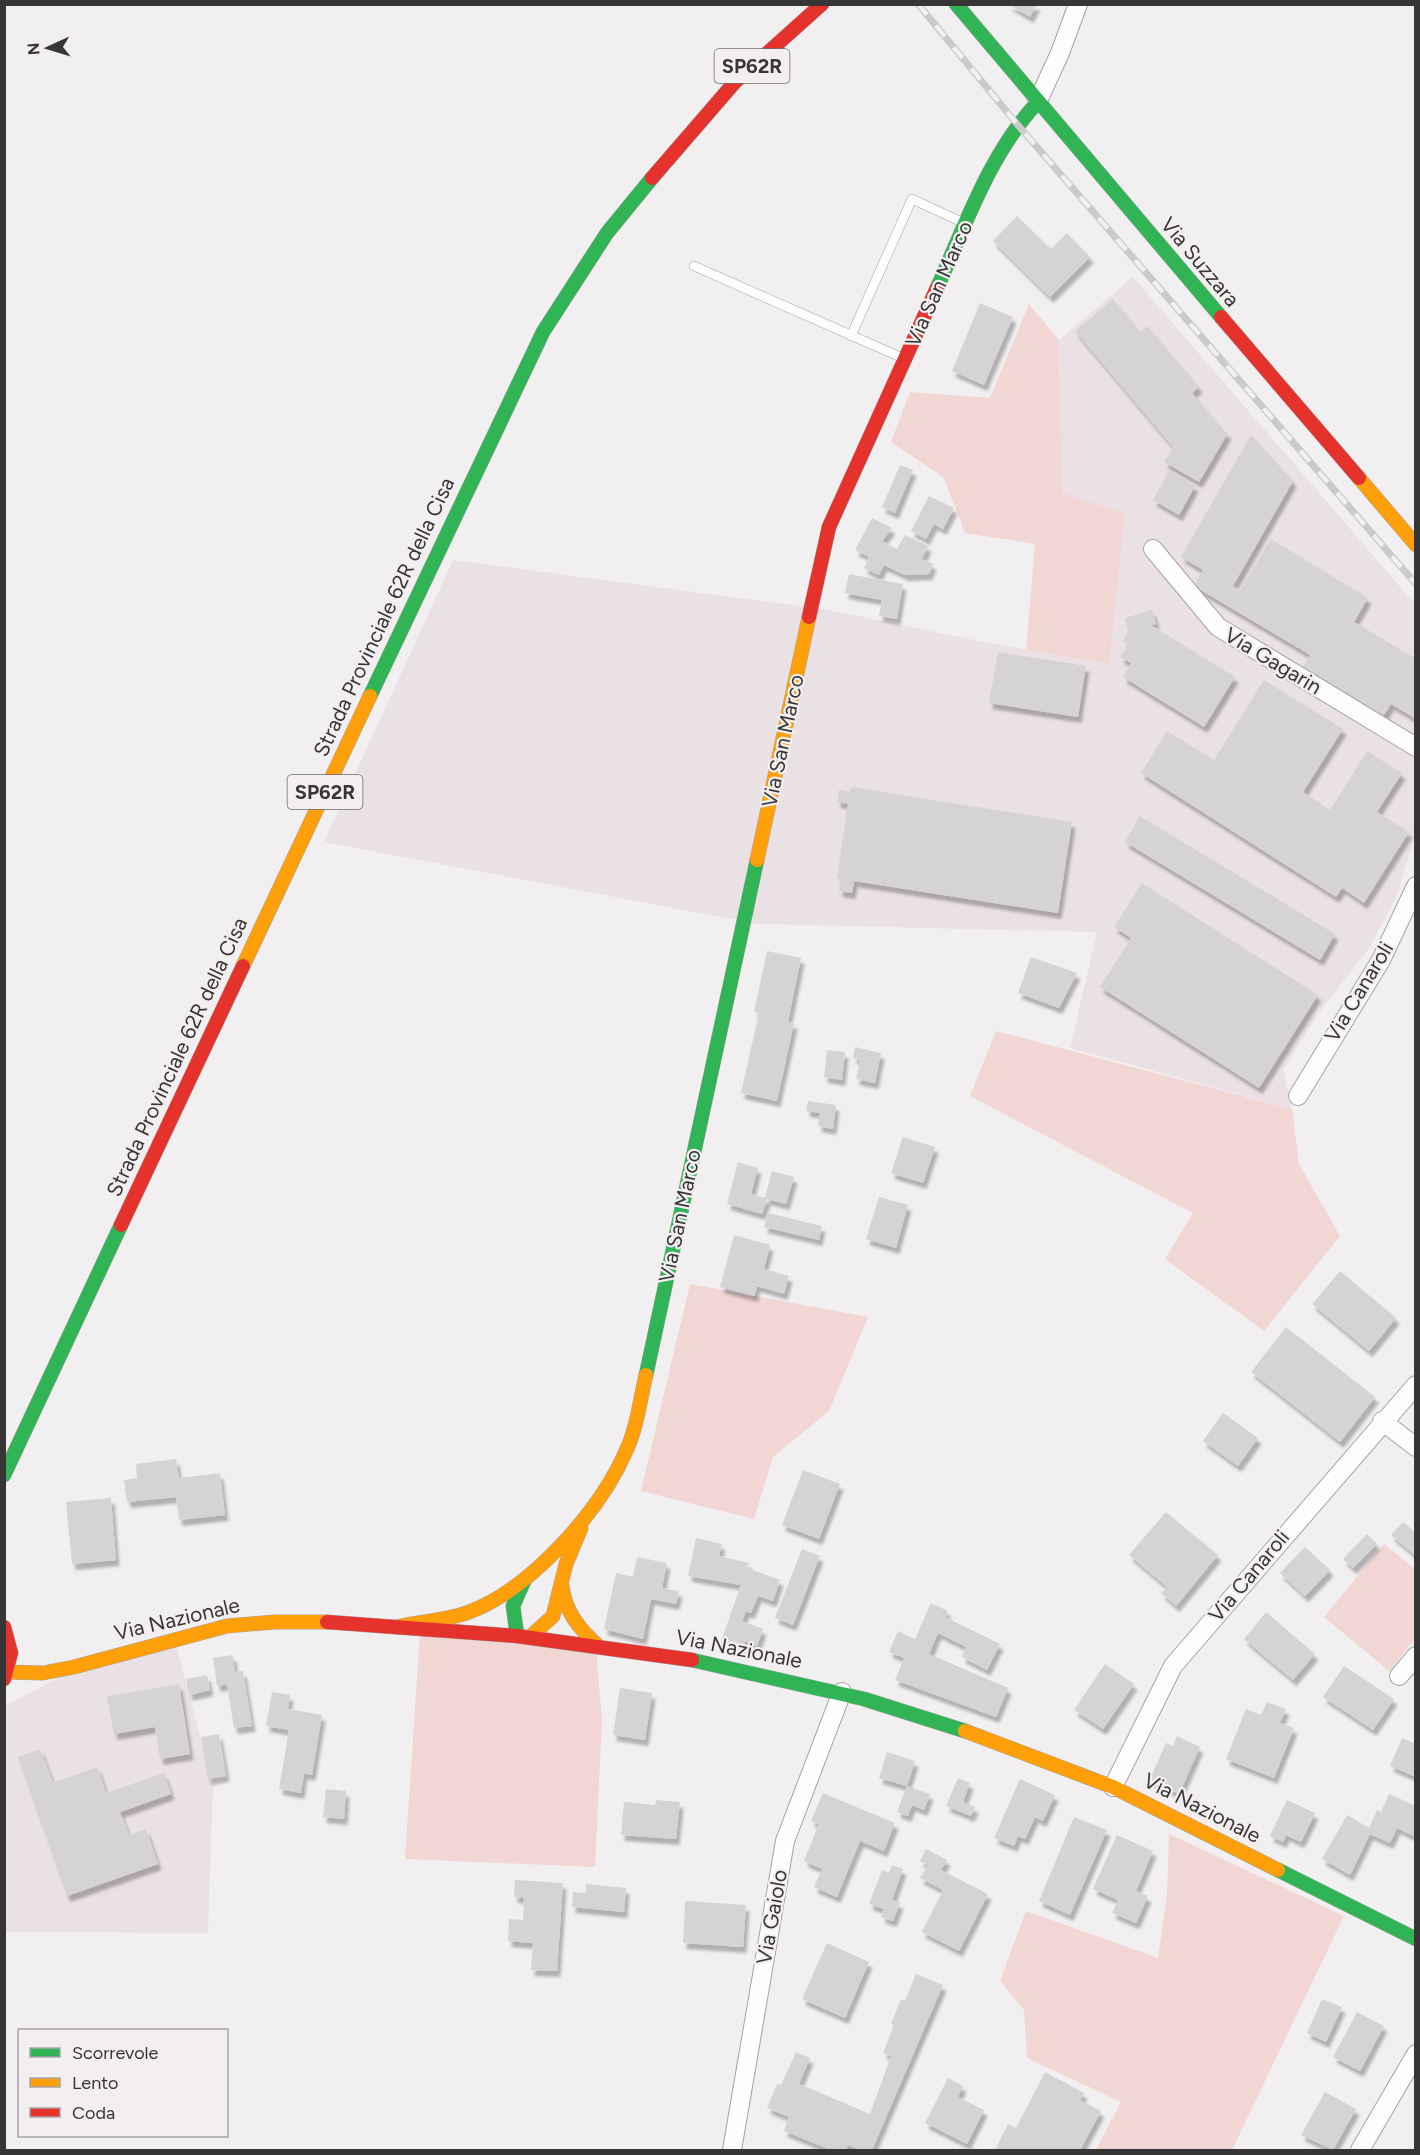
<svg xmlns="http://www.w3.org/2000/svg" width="1420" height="2155" font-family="Figtree,sans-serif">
<defs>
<filter id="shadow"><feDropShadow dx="3.5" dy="6" stdDeviation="1.5" flood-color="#0004"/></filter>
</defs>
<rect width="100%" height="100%" fill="#f2eff0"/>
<!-- built -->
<path fill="#eae1e5" d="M1133,277L1415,604V836L1396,898L1369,948L1318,1014L1283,1070L1292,1109L1070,1048L1097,932L757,924L324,842L453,560L829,610L979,641L1108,664L1062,493L1059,340Z
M173,1634L213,1785L208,1933L5,1932V1706L92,1660Z"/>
<!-- green -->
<path fill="#f1d6d3" d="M1029,304L1059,340L1062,493L1125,514L1109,664L1026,650L1035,544L965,533L944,478L891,442L910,392L990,398Z
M996,1031L1292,1109L1299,1164L1340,1236L1264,1331L1165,1259L1193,1213L970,1096Z
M690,1284L868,1317L829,1411L773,1457L754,1519L641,1491Z
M1384,1544L1416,1570L1415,1639L1389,1671L1324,1617Z
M420,1632L596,1647L602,1721L595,1867L405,1859Z
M1169,1834L1344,1916L1232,2150H1096L1121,2102L1027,2058L1024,2010L1000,1981L1026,1911L1158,1958L1167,1896Z"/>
<!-- building -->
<path fill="#d5d3d3" filter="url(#shadow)" d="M1008,4H1037L1030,17Z
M1017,216L1051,249L1067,233L1090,257L1050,297L993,241Z
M1113,299L1140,332L1147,326L1199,387L1192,393L1220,426L1219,428L1228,433L1199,482L1164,462L1173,447L1075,331Z
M980,303L1013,317L984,385L952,371Z
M1251,435L1293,481L1233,586L1240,590L1271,539L1368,598L1354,622L1416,659V719L1391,704L1382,718L1302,669L1310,655L1194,586L1203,570L1181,557Z
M900,465L913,470L895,513L882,507Z
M1169,471L1195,486L1179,515L1153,500Z
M929,496L954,508L943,529L934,524L926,539L911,531Z
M872,518L892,528L882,541L897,549L905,535L928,546L922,559L933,564L929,574L905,575L884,565L879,575L864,568L869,557L855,550Z
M849,574L903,584L897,619L879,616L882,600L845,593Z
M1152,610L1156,624L1151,625L1235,677L1204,727L1123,677L1131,663L1120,657L1129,644L1123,641L1128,632L1125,618Z
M998,652L1086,666L1078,717L989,703Z
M1264,680L1343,729L1303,792L1330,810L1367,751L1402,773L1377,812L1409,832L1364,903L1342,888L1336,897L1141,773L1167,731L1214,760Z
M851,787L1072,822L1058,913L854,881L852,893L839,891L841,879L837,878L848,804L837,802L839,790L850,792Z
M1140,816L1335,934L1320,960L1125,842Z
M1142,883L1318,995L1259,1088L1100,987L1131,938L1114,927Z
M767,951L801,958L788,1022L794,1023L777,1101L741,1093L759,1013L754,1012Z
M1031,957L1077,973L1059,1008L1018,993Z
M855,1047L881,1053L875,1083L856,1079L860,1060L853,1058Z
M827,1050L845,1052L842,1080L824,1077Z
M808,1101L836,1105L833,1129L818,1126L820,1113L806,1111Z
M903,1137L935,1147L923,1183L891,1173Z
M738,1162L758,1168L751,1194L765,1198L772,1171L794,1177L786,1204L767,1199L762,1214L727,1204Z
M879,1197L908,1205L896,1248L866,1239Z
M768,1213L822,1226L819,1240L764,1227Z
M734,1235L770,1245L764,1269L789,1276L784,1294L757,1286L754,1296L720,1287Z
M1340,1271L1396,1318L1369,1351L1312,1304Z
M1286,1327L1375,1397L1340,1442L1251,1372Z
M1223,1413L1258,1438L1238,1466L1203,1441Z
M176,1459L179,1478L220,1473L225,1515L179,1520L176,1497L127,1502L124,1480L137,1478L136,1464Z
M803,1470L840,1484L819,1539L782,1525Z
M111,1498L116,1560L72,1564L66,1502Z
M1166,1512L1218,1555L1176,1606L1161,1593L1167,1587L1129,1555Z
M1403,1522L1416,1533V1556L1391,1535Z
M1367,1534L1377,1544L1353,1568L1343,1559Z
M696,1538L722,1544L719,1556L749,1563L747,1568L780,1580L773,1601L758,1596L751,1613L746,1611L742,1621L763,1629L757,1646L745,1641L741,1652L720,1644L741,1585L688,1576Z
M1305,1547L1330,1570L1305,1596L1280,1573Z
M802,1549L820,1556L793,1625L775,1618Z
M637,1557L667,1563L662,1588L679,1591L676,1604L651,1599L643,1639L604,1629L616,1573L633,1577Z
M931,1603L948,1611L945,1617L1000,1644L987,1670L962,1657L966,1647L938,1633L929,1654L1008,1688L996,1717L895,1680L904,1658L889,1652L898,1631L915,1639Z
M1266,1612L1315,1654L1293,1680L1244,1639Z
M233,1655L235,1672L243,1671L252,1726L234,1728L227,1684L217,1686L213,1658Z
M1105,1664L1134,1684L1103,1729L1074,1710Z
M1344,1666L1394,1699L1373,1730L1323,1697Z
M207,1675L210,1690L189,1695L186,1679Z
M179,1684L190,1754L160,1759L155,1727L114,1734L107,1696Z
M620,1688L652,1693L645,1740L613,1735Z
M272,1692L290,1695L288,1709L322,1715L312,1775L304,1773L301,1793L279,1789L289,1730L266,1726Z
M1267,1702L1286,1709L1280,1723L1294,1728L1274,1778L1226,1759L1246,1709L1261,1715Z
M219,1734L226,1776L208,1779L201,1737Z
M1177,1736L1200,1747L1179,1794L1149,1781L1166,1743L1173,1746Z
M1402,1738L1416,1744V1777L1390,1766Z
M40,1749L53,1783L97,1767L106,1793L164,1773L171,1794L120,1812L129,1835L146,1829L158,1864L67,1896L18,1757Z
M887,1752L915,1761L907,1786L879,1778Z
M958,1778L970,1783L963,1802L975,1807L971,1816L946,1806Z
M1020,1779L1055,1795L1043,1821L1035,1817L1025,1839L1018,1836L1014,1846L994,1838Z
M907,1786L930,1794L924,1810L912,1805L908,1816L897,1812Z
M326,1789L346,1791L344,1819L323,1817Z
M823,1793L895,1823L884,1851L860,1841L837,1897L814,1887L822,1869L804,1861L819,1824L811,1821Z
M1389,1794L1416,1806V1837L1397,1828L1390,1843L1370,1834L1350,1875L1322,1859L1347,1815L1369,1828L1377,1810L1381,1812Z
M656,1800L680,1802L676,1839L621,1835L624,1802L655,1805Z
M1287,1800L1315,1813L1301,1842L1286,1835L1283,1842L1270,1836Z
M1074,1817L1107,1830L1070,1915L1039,1901Z
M1117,1835L1153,1851L1136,1891L1148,1896L1136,1923L1112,1913L1118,1900L1093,1889Z
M926,1849L947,1860L941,1870L988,1894L959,1951L922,1932L943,1890L920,1878L928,1865L920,1861Z
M892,1865L903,1869L892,1900L900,1903L893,1921L881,1917L884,1909L869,1904L882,1870L889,1873Z
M515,1880L563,1883L557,1971L531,1970L533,1943L508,1941L509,1919L523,1920L524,1898L514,1897Z
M586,1884L626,1888L624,1912L572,1907L573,1892L586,1893Z
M685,1901L746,1905L743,1947L683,1943Z
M827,1943L869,1962L845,2018L802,1999Z
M916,1974L943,1985L872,2150H861L848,2145L846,2150H831L784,2131L789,2117L767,2108L777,2084L781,2085L796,2052L810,2058L799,2084L870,2114L891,2056L883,2053L894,2025L891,2024L901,1999L905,2001Z
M1322,1999L1342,2007L1326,2042L1307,2033Z
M1357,2012L1384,2026L1360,2071L1333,2057Z
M1045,2072L1084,2093L1080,2100L1101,2111L1080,2150H995L1008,2124L1016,2128Z
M948,2078L963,2086L958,2097L984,2110L967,2144L925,2123Z
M1325,2092L1356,2109L1333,2150L1301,2135Z"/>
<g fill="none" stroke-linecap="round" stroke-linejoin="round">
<!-- lane casing -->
<g stroke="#a5a3a4" stroke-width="10">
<path id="lane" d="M694,266L905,359
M851,336L912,199L966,224"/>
</g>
<!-- street casing -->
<g stroke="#a5a3a4" stroke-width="20">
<path id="street" d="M1037,103L1060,53L1078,4
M1153,549L1218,627L1416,747
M1298,1096L1381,960L1416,886
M1382,1421L1416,1447
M1399,1676L1416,1656
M1113,1787L1173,1666L1416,1385
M732,2150L785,1841L842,1692
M1360,2150L1416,2054"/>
</g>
<!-- fast casing -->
<g stroke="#a5a3a4" stroke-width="15">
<path id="fast" d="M956,4L1221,317
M937,288C965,226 990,153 1037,103
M370,696L543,332L607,233L652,178
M646,1375L757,860
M4,1475L121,1225
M517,1635L513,1606L525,1579
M692,1660L864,1699L965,1731
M1278,1870L1416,1939"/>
</g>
<!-- slow casing -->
<g stroke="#a5a3a4" stroke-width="15">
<path id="slow" d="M1359,478L1416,545
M757,860L809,617
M243,966L370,696
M562,1586C565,1611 578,1627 596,1644
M397,1627C420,1621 446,1621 469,1612C531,1589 600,1511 626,1451C637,1428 640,1400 646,1375
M530,1637L553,1616L566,1564L581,1528
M8,1672L43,1673L74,1667L227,1626L275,1622H327
M965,1731L1113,1787L1278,1870"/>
</g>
<!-- jam casing -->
<g stroke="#a5a3a4" stroke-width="15">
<path id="jam" d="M652,178L735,82L822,4
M1221,317L1359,478
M809,617L829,527L937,288
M121,1225L243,966
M327,1622L517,1636L692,1660
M4,1627L11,1653L4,1679"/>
</g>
<!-- lane -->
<use href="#lane" stroke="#fdfdfd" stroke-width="9"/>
<!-- street -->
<use href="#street" stroke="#fdfdfd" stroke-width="18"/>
<!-- fast -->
<use href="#fast" stroke="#30b455" stroke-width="14"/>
<!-- slow -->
<use href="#slow" stroke="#ff9f0a" stroke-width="14"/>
<!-- jam -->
<use href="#jam" stroke="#e5322d" stroke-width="14"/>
<!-- rail casing -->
<g stroke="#cbcaca" stroke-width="7">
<path id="rail" d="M918,4L1017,124L1416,584"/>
</g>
<!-- rail -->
<use href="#rail" stroke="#f3eef0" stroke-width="4.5" stroke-dasharray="14" stroke-linecap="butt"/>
</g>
<g text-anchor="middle" stroke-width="4.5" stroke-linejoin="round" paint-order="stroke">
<!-- shield labels -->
<g fill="#f3eef0" stroke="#6f6c6e" stroke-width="1.5">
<rect x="714.5" y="49" width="75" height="34" rx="4.5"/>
<rect x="287.5" y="775" width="75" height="34" rx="4.5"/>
</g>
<g font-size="20" font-weight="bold" fill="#373536">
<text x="752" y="73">SP62R</text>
<text x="325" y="799">SP62R</text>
</g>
<!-- street labels -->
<g font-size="21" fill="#373536" stroke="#f3eef0">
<text transform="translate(1200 262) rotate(50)" y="7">Via Suzzara</text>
<text transform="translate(939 284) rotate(-66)" y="7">Via San Marco</text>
<text transform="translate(384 617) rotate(-65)" y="7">Strada Provinciale 62R della Cisa</text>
<text transform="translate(1273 661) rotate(31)" y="7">Via Gagarin</text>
<text transform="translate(783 741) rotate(-78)" y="7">Via San Marco</text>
<text transform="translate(1359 992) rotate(-59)" y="7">Via Canaroli</text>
<text transform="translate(177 1057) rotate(-65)" y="7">Strada Provinciale 62R della Cisa</text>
<text transform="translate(680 1216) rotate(-78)" y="7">Via San Marco</text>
<text transform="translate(1249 1576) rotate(-50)" y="7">Via Canaroli</text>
<text transform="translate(177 1619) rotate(-13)" y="7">Via Nazionale</text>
<text transform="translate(739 1649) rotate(11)" y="7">Via Nazionale</text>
<text transform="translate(1202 1808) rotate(27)" y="7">Via Nazionale</text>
<text transform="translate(772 1917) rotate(-80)" y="7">Via Gaiolo</text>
</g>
</g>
<!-- border -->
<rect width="1420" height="2155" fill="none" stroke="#373536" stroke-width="12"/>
<!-- legend -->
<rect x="18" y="2029" width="210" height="108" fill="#f3eef0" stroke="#a8a4a6" stroke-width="1.5"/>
<rect x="30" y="2048" width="30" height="9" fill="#30b455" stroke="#a8a4a6" stroke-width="1.5"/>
<text x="72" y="2059" font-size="18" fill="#373536">Scorrevole</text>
<rect x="30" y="2078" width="30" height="9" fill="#ff9f0a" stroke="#a8a4a6" stroke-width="1.5"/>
<text x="72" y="2089" font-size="18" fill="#373536">Lento</text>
<rect x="30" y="2108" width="30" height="9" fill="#e5322d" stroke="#a8a4a6" stroke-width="1.5"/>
<text x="72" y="2119" font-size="18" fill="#373536">Coda</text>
<!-- north arrow -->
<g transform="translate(48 48) rotate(266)" stroke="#f3eef0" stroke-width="4.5" paint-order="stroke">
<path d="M0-4.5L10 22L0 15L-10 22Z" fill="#373536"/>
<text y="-9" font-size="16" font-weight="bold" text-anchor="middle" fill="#373536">N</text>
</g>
</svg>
